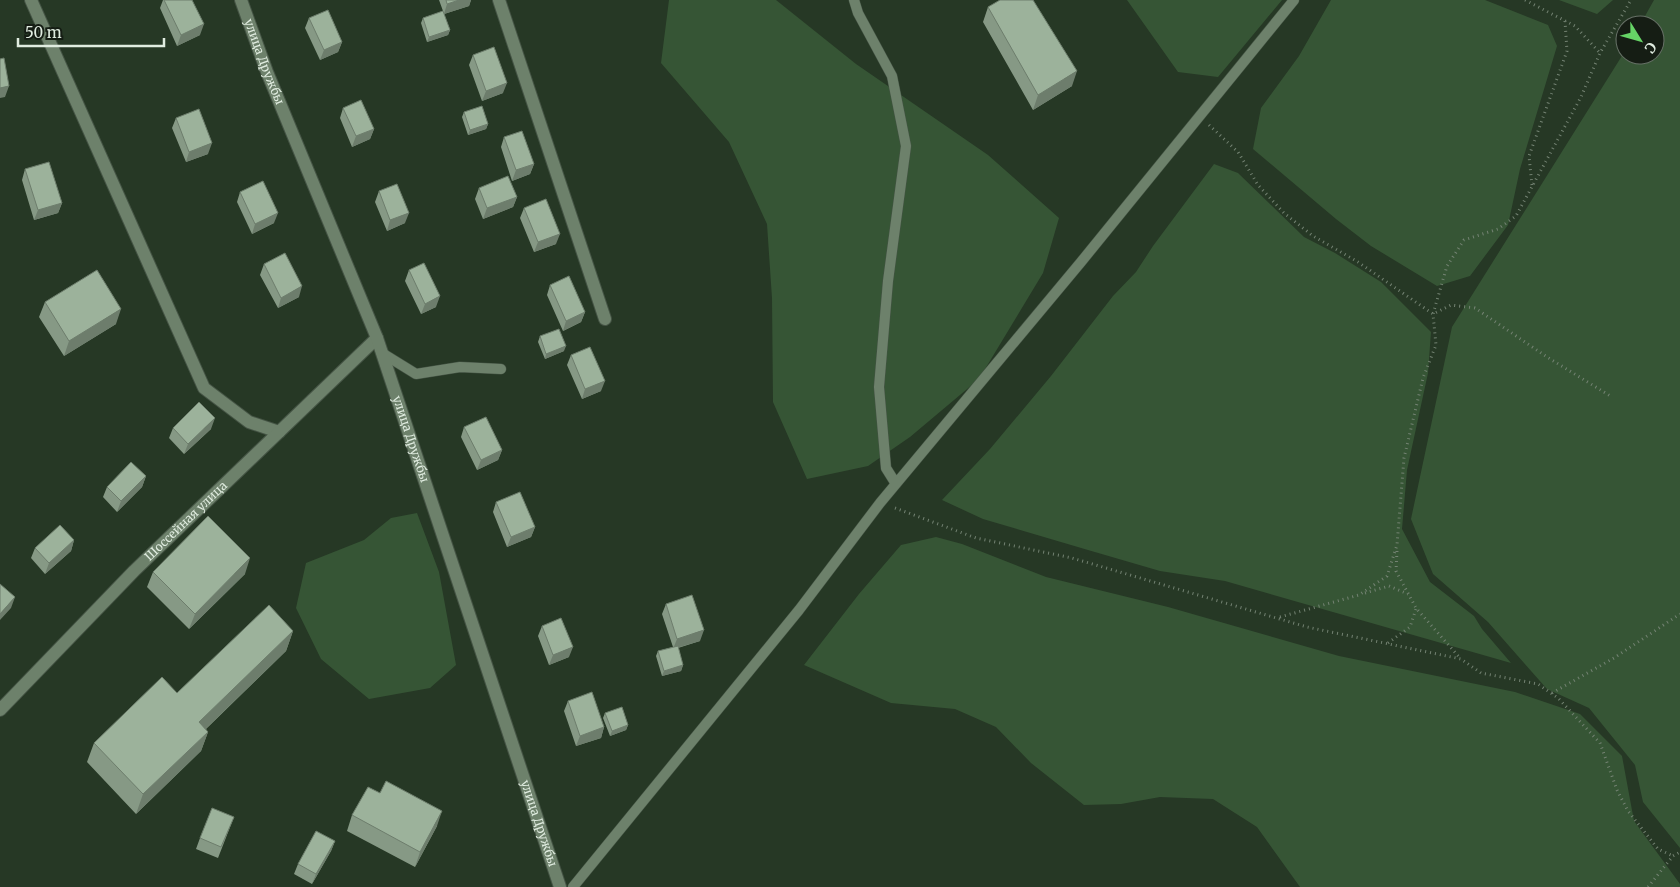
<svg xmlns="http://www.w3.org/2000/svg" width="1680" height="887" font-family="Merriweather,serif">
<rect width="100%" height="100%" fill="#263825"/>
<!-- green -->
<path fill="#365535" d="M669,0H776L856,64L988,155L1059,218L1043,273L979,379L910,437L868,466L807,479L773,402L772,298L767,224L729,142L661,63Z
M1127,0H1282L1218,77L1178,72Z
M1331,0H1485L1548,25L1557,46L1520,169L1508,225L1470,276L1437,286L1371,246L1336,219L1253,149L1261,108L1299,56Z
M1559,0H1613L1597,14Z
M1654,0H1680V848L1643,802L1635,765L1589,708L1547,689L1488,622L1433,574L1411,519L1452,327L1625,51V55H1655V25H1640Z
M1214,164L1238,173L1304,237L1335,253L1381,282L1431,332L1428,373L1407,470L1402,529L1430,582L1474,616L1482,629L1511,663L1225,581L1160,571L1088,550L983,519L942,500L990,449L1051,376L1113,296L1136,272L1153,246Z
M417,513L439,572L456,665L430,688L369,699L321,659L296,608L306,563L364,540L391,518Z
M936,537L962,544L1046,577L1168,607L1339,656L1515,692L1580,714L1622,756L1634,821L1680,884V887H1300L1257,827L1213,799L1160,797L1121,804L1084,805L1031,763L996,727L955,709L891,703L804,665L859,594L901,545Z"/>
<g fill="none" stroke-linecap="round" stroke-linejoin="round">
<!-- service casing -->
<g stroke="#455445" stroke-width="11">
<path id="service" d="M854,0L858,13L892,76L906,146L888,281L879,387L886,468L896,484
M382,353L416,374L460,367L501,369
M573,887L799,610L880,503L1081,262L1294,0"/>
</g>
<!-- minor casing -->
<g stroke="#455445" stroke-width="14">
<g id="minor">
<path d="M31,0L204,388L249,422L279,432"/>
<path d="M499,0L605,319"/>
<path id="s1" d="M0,710L134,571L377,338"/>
</g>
</g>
<!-- tertiary casing -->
<g stroke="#455445" stroke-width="14">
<g id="tertiary">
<path id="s2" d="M241,0L267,72L377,338L560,887"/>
</g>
</g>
<!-- path -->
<path stroke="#748373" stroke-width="3" stroke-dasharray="1 4" stroke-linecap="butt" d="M1525,0L1575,26L1600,53
M1209,125L1238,152L1258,185L1284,213L1313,236L1358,262L1433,314L1451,305L1475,308L1547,357L1612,397
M1532,185L1529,156L1567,51L1565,21
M895,508L976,538L1072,558L1307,627L1461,659L1481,673L1538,684L1558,698L1600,743L1617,790L1628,811L1658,849L1673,856
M1397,551L1396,571L1416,608L1460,658
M1365,593L1389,586L1408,594
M1280,617L1359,595L1387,576L1397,545L1404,458L1423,378L1436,345L1433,314L1447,266L1464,240L1498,229L1516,216L1581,97L1600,53L1631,0
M1388,643L1410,627L1416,609
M1552,693L1614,658L1680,614
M1648,887L1673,856L1680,852"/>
<!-- service -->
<use href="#service" stroke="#6d816b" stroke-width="10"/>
<!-- minor -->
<use href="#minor" stroke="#6d816b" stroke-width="12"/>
<!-- tertiary -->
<use href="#tertiary" stroke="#6d816b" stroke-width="12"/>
</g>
<!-- wall -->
<path fill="#869985" d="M163,0H192L200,35L177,46L160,8Z
M439,0H471L469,6L444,14L450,30L448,35L427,42L421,23L423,18L443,11Z
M988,7L1072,86L1033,110L983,22Z
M309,18L342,42L338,52L320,60L305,28Z
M473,55L503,93L482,101L469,65Z
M343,108L374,129L370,139L352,147L340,118Z
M464,112L488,124L486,129L468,135L462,117Z
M176,118L208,154L186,162L172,128Z
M504,137L534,164L530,174L512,181L501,147Z
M25,169L62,203L58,213L34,220L22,180Z
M479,188L517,197L513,207L483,219L475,199Z
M379,191L405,223L387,231L375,202Z
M240,192L274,223L252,234L237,202Z
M524,208L556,244L534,252L520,218Z
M264,264L299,297L278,308L260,275Z
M409,270L436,307L421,314L405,281Z
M550,285L585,312L581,322L563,331L547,295Z
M45,302L116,324L64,356L39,317Z
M540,336L564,351L545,359L538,342Z
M571,355L601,391L582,399L567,365Z
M464,427L502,450L498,460L477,470L461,437Z
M173,428L211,429L184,454L169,438Z
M146,476L142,487L117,512L103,497L107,487Z
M496,502L535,527L531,537L507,547L493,512Z
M74,540L71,551L45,574L31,558L35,548Z
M153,572L245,574L189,629L147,587Z
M666,604L700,641L678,648L683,665L681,671L662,676L656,656L658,651L673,647L662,614Z
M542,626L569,657L549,665L538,636Z
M293,631L286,651L206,729L208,732L201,751L136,814L87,762L94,743L177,693Z
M568,701L604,727L601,738L576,746L564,711Z
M605,713L628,725L626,730L610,736L603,718Z
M352,815L437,826L415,867L347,831Z
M234,817L218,858L196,849L200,838Z
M335,841L331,851L312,884L294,874L298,864Z"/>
<!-- shaded-wall -->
<path fill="#6d7d6c" d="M459,0H471L469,6L444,14L447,4Z
M204,24L200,35L177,46L181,35Z
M450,30L448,35L427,42L429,37Z
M342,42L338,52L320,60L324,50Z
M1077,71L1072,86L1033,110L1038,95Z
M507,83L503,93L482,101L486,91Z
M9,86L5,97L0,98V88Z
M488,124L486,129L468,135L470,130Z
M374,129L370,139L352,147L356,136Z
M212,143L208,154L186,162L189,152Z
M534,164L530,174L512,181L516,170Z
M517,197L513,207L483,219L487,208Z
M62,203L58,213L34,220L38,210Z
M278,213L274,223L252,234L255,224Z
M409,213L405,223L387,231L390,220Z
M560,234L556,244L534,252L538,242Z
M302,286L299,297L278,308L281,298Z
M440,296L436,307L421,314L425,304Z
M121,309L116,324L64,356L69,341Z
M585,312L581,322L563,331L566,321Z
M566,346L564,351L545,359L546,354Z
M605,381L601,391L582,399L585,389Z
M215,418L211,429L184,454L188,444Z
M502,450L498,460L477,470L481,460Z
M146,476L142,487L117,512L121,501Z
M535,527L531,537L507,547L511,537Z
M74,540L71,551L45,574L49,563Z
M250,558L245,574L189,629L195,614Z
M15,597L11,608L0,620V614Z
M704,630L700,641L673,649L677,639Z
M293,631L286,651L192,742L199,722Z
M573,647L569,657L549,665L553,655Z
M683,665L681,671L662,676L664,671Z
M628,725L626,730L610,736L612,731Z
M604,727L601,738L576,746L580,736Z
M208,732L201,751L136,814L143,794Z
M442,811L437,826L415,867L420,852Z
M335,841L331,851L312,884L316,874Z"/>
<!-- building -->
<path fill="#9cb29b" stroke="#6d7d6c" d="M164,0H192L204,24L181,35Z
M446,0H459L447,4Z
M1000,0H1033L1077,71L1038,95L988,7Z
M328,10L342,42L324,50L309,18Z
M443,11L450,30L429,37L423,18Z
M494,47L507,83L486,91L473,55Z
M4,58L9,86L0,88V59Z
M361,100L374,129L356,136L343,108Z
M482,106L488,124L470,130L464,112Z
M199,109L212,143L189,152L176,118Z
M522,131L534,164L516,170L504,137Z
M49,162L62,203L38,210L25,169Z
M508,176L517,197L487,208L479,188Z
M263,181L278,213L255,224L240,192Z
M397,184L409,213L390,220L379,191Z
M546,199L560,234L538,242L524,208Z
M285,253L302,286L281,298L264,264Z
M424,263L440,296L425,304L409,270Z
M97,270L121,309L69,341L45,302Z
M569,276L585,312L566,321L550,285Z
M559,329L566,346L546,354L540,336Z
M590,347L605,381L585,389L571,355Z
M199,402L215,418L188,444L173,428Z
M486,417L502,450L481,460L464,427Z
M131,462L146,476L121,501L107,487Z
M520,492L535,527L511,537L496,502Z
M208,516L250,558L195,614L153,572Z
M60,525L74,540L49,563L35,548Z
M0,584L15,597L0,614Z
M692,595L704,630L677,639L666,604Z
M269,605L293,631L199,722L208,732L143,794L94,743L162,677L177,693Z
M561,618L573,647L553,655L542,626Z
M678,646L683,665L664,671L658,651Z
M592,692L604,727L580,736L568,701Z
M622,707L628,725L612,731L605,713Z
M386,781L442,811L420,852L352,815L368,787L380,793Z
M212,808L234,817L221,847L200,838Z
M316,831L335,841L316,874L298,864Z"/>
<g text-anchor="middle" stroke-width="5" stroke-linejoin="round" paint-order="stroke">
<!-- street labels -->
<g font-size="12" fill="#e0ece0" stroke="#151d14">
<text dy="4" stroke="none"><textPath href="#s2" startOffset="66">улица Дружбы</textPath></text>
<text dy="4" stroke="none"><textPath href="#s2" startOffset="471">улица Дружбы</textPath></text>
<text dy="4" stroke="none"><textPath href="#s1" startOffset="265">Шоссейная улица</textPath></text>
<text dy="4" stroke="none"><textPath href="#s2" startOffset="876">улица Дружбы</textPath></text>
</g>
</g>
<!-- north arrow -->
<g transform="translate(1640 40) rotate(127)"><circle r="24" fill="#151d14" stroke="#667066"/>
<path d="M0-4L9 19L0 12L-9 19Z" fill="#66d466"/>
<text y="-8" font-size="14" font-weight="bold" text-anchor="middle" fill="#e0ece0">С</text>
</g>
<!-- scale -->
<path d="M18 38v8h146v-8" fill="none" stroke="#e0ece0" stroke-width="2.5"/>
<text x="25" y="38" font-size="15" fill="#e0ece0" stroke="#151d14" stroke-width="4" paint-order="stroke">50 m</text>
</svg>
